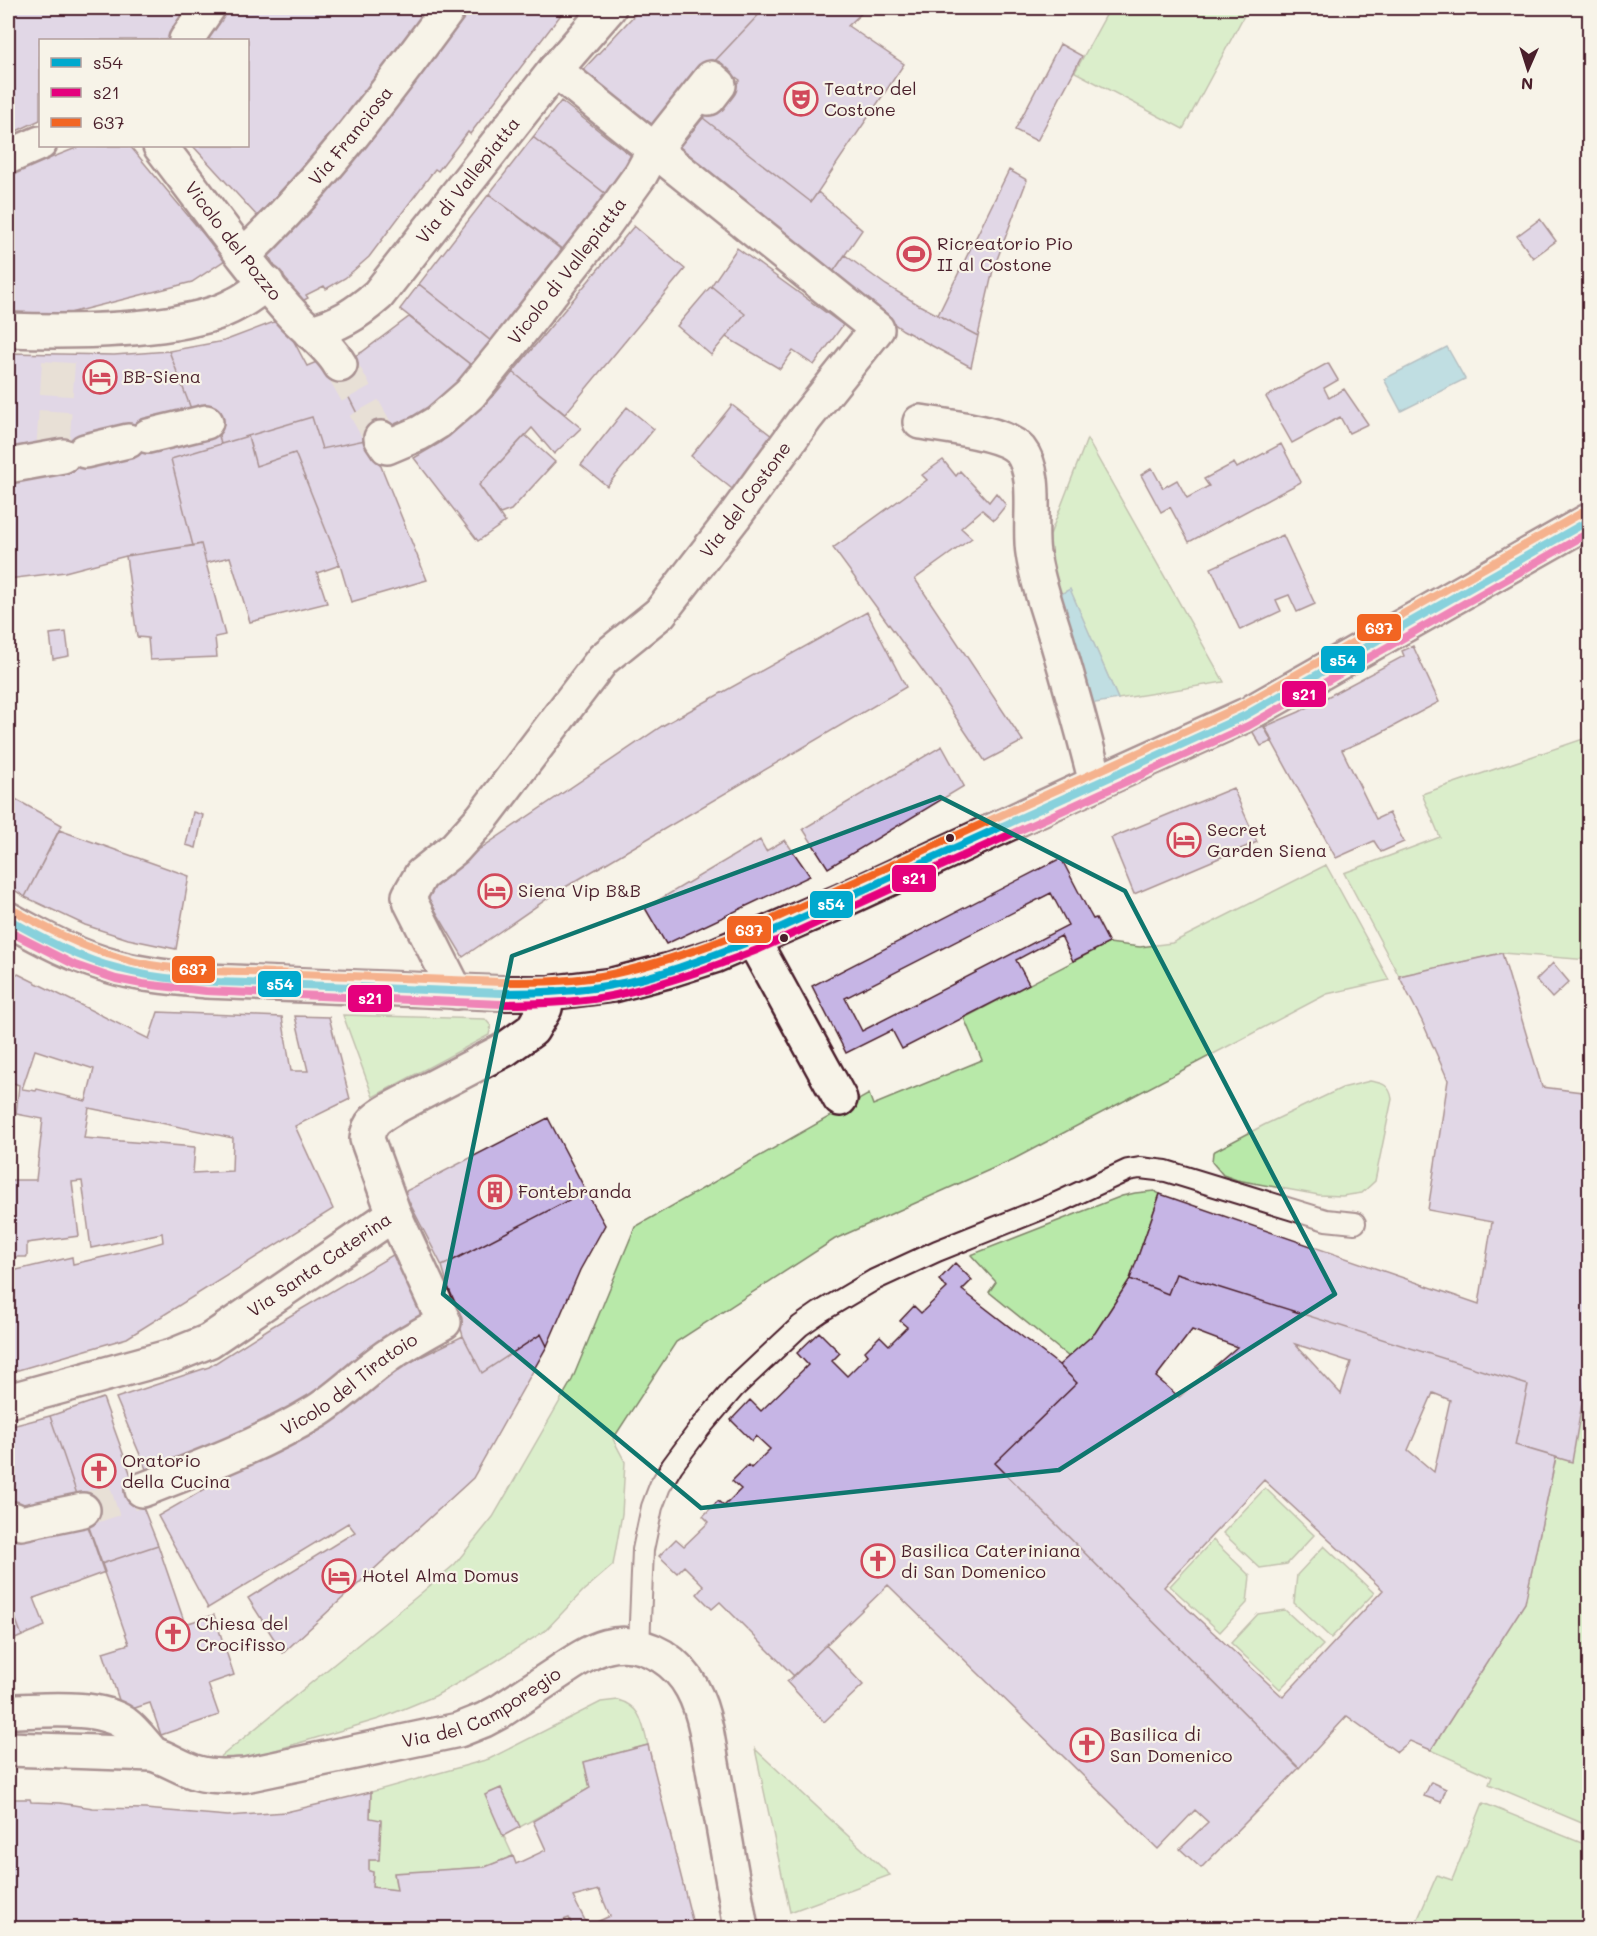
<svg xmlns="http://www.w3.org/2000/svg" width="1597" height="1936" font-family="Mali,sans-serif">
<rect width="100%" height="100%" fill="#f7f3e8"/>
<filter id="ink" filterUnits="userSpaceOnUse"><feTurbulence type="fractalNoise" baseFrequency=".0167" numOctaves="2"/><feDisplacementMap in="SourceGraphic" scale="12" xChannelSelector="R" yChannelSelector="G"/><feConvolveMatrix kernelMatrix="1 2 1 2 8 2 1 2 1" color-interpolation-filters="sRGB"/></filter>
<g filter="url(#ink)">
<!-- green -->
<path fill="#b8e9a9" stroke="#81846a" stroke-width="1.5" d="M1110,8H1248L1183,129L1075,72Z
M1087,439L1224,682L1118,699L1070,590L1057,596L1046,545Z
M1589,737V960L1502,953L1399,976L1344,873L1440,837L1422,794Z
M1326,865L1389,980L1327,994L1014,1159L835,1239L676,1342L613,1439L625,1462L622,1514L613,1565L583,1591L545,1631L488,1666L435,1696L379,1719L269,1752L213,1763L420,1594L455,1564L493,1517L572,1380L635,1227L869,1094L873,1105L982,1060L964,1018L1109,943L1140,947L1172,943Z
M343,1015L485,1019L491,1026L489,1035L373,1097Z
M1370,1081C1383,1083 1390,1085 1392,1099L1375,1181L1362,1193L1342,1196L1319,1195L1237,1180L1223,1175L1212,1162L1213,1152L1264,1125L1342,1088Z
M1154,1191L1160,1194L1130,1279L1095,1333L1069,1357L989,1292L996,1282L971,1255L1122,1196L1135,1193Z
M1589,1356V1826L1489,1784L1492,1777L1431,1750L1525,1603L1556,1457Z
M1265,1488L1314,1535L1287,1564L1260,1568L1223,1533Z
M1213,1540L1250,1576L1247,1603L1220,1632L1170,1586Z
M1324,1546L1374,1593L1331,1638L1294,1603L1297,1575Z
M1285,1610L1323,1645L1280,1689L1231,1643L1258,1614Z
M618,1700C642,1707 642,1724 648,1745L584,1762L590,1788L520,1827L501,1788L485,1795L513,1856L485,1867L394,1874L397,1890L372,1887L373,1872L369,1871V1860H379L381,1821L370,1818L371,1792L489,1759L601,1702Z
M755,1749L890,1875L790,1912Z
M1483,1803L1589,1846V1928H1414L1437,1875L1452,1880Z"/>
<!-- water -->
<path fill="#7bc6db" stroke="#678395" stroke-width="1.5" d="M1447,347L1465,379L1401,411L1384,379Z
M1070,589L1118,699L1085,705L1057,596Z"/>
<!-- building -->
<path fill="#c6b5e5" stroke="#4a1f2b" stroke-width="1.5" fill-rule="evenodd" d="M8,8H193L184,27L166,40H40V120L8,135Z
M223,8H431L340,135L257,216L193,146H248V40H204Z
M466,8H566L470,134L468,132L438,171L435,169L369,257L345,278L326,289L324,286L306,295L308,298L295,305L267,252L393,105Z
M641,8H765L714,62L657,128L582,71Z
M765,8H867L848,26L904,64L811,202L703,118L740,80L714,62Z
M1060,44L1082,56L1037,141L1015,130Z
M561,101L639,162L611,198L533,137Z
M703,118L811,202L818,192L862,230L829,278L674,153Z
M533,137L611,198L567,254L489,194Z
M81,146H130L225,260L192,282L62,315L8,314V175Z
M1009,170L1027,180L993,270L978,336L938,315Z
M489,194L563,250L547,270L555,276L496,345L419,284Z
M1540,219L1556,241L1533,258L1517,236Z
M634,226L685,269L565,414L513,372Z
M737,248L843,325L814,365L793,351L780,369L726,337L745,314L711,286Z
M845,255L886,285L919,305L978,336L971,367L903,330L829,278Z
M419,284L496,345L479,371L400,309Z
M711,286L745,314L711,355L677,326Z
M409,317L476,369L421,421L370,439L334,368L362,352Z
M282,319L307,366L319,361L334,368L370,439L322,449L312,417L221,444L213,407L193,414L169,351L224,341Z
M169,351L193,414L82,440L8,453V353L114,355Z
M1328,363L1338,380L1324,388L1329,398L1344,389L1368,424L1349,433L1340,417L1292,443L1266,397Z
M513,372L581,428L554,454L532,428L479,485L505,522L478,541L414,458L440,443L495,394Z
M732,405L777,440L736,492L691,456Z
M627,407L654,429L607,486L581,465Z
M312,417L322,449L370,439L427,580L351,602L340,565L295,453L256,466L248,436Z
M217,428L221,444L171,459L193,546L126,556L65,572L8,579V475Z
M525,435L555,462L511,510L500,514L479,485Z
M248,436L256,466L295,453L340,565L317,573L327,603L250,622L230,557L206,563L201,544L193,546L171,459Z
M1281,444L1301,482L1189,542L1170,507L1161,512L1141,475L1152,468L1163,488L1177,480L1187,498L1209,486L1204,479L1234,463L1237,468Z
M943,460L956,476L960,471L989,502L996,493L1006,505L994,520L982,510L961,528L972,538L915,579L1023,741L985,761L942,697L833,548L927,480L922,475Z
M1283,535L1315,604L1297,612L1289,595L1276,600L1281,611L1240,630L1211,568Z
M201,544L225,635L215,637L217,657L150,660L148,638L137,637L126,556Z
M867,612L906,687L557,892L463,957L422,888L662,726Z
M66,632L69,656L53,659L50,634Z
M1413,646L1439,702L1377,735L1342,750L1376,819L1389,813L1404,842L1381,852L1374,841L1336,858L1264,727L1299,712L1404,656L1402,651Z
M1246,696L1273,741L1261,746L1235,702Z
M942,746L964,786L828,868L803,829Z
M1233,788L1257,842L1134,894L1111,838Z
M8,795L62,825L25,897L8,886Z
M193,812L203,815L196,848L186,845Z
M59,830L189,876L176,949L128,939L85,925L25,897Z
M760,840L766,851L785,840L810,876L666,944L645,908Z
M1061,858L1089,912L1093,919L1096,918L1109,943L1073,961L1061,936L1016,960L1029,984L902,1049L892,1030L846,1053L812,986ZM1051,893L1068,925L862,1031L845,998Z
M1502,953L1542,1087L1590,1093V1356L1572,1462L1515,1445L1528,1385L1176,1274L1168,1294L1130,1279L1160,1194L1479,1304L1492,1222L1428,1210L1448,1080L1422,1021L1399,976Z
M1553,963L1569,982L1552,998L1536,980Z
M8,969L149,1039L158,1012L282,1017L291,1071H308L295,1016L329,1017L350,1099L295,1126L333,1209L127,1338L8,1373V1272L72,1257L73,1264L138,1249L163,1242L162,1233L91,1248L82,1181L72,1182L79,1236L27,1243V1257H8V1180H36L43,1119L16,1114L19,1085L8,1081ZM35,1050L94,1069L86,1101L37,1089L36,1091L22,1089ZM89,1108L233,1138L232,1171L193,1173L195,1147L84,1138Z
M548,1118L586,1191L442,1266L404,1192Z
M586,1191L605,1225L580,1270L547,1346L541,1334L482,1373L463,1336L442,1266Z
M396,1253L427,1318L338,1386L247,1437L149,1476L116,1398L209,1367L273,1326Z
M955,1263L972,1280L962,1290L1059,1365L1077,1383L995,1463L1299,1768L1201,1868L1180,1849L1208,1822L1195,1810L1158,1849L888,1585L794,1676L720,1602L712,1609L697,1594L704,1586L684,1566L677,1573L659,1556L676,1539L684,1546L709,1522L703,1516L718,1501L724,1506L741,1489L732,1481L748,1465L751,1468L770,1449L756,1436L752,1441L731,1420L750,1400L761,1411L808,1365L797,1353L819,1332L840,1353L832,1361L847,1376L868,1355L865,1351L880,1336L889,1345L907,1327L900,1321L914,1306L921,1313L947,1288L939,1280Z
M1176,1274L1528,1385L1515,1445L1556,1457L1525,1603L1431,1750L1410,1741L1397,1752L1347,1716L1299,1768L995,1463L1077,1383L1059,1365L1095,1333L1130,1279L1168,1294ZM1192,1330L1237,1347L1179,1397L1156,1377ZM1295,1344L1351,1362L1341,1394ZM1433,1393L1450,1400L1434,1472L1408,1450ZM1264,1480L1383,1590L1283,1697L1164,1587Z
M541,1334L547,1346L473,1478L283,1653L248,1598L355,1532L348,1523L208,1608L158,1516L266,1454L372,1381L463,1336L482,1373Z
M103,1398L137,1492L158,1545L101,1564L50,1416Z
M50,1416L80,1503L28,1517L25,1504L8,1510V1427Z
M85,1516L105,1572L34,1598L45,1626L22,1636L8,1599V1527Z
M158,1545L185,1624L214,1615L234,1675L208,1684L219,1715L161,1735L150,1703L123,1712L103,1652L129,1644L101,1564Z
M8,1599L22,1636L8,1642Z
M826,1645L863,1685L824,1722L787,1682Z
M648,1745L694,1928H573L569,1918L547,1926L548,1928H8V1799H30L31,1802L60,1803L93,1808L145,1809L228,1816L286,1812L371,1792L370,1818L381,1820L379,1860H369V1871L373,1872L372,1887L397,1890L394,1873L485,1867L513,1856L516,1864L546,1850L533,1821L590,1788L584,1762ZM599,1890L610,1916L588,1926L573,1897Z
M1431,1782L1446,1789L1441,1802L1424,1796Z
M501,1788L520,1827L503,1836L485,1795Z"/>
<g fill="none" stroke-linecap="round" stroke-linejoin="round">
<!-- street-tunnel -->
<path stroke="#d4c9c2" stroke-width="33" stroke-dasharray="33 16" stroke-linecap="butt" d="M340,365L381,438
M53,444L59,355
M83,1510L137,1492"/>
<!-- lane casing -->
<g stroke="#4a1f2b" stroke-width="24">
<path id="lane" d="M639,1646L643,1550L652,1507L660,1486L672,1466L700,1428L734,1388L800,1326L820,1312L874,1280L937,1251L1059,1202L1128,1170L1140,1168L1166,1171L1326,1220L1355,1223"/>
</g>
<!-- street casing -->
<g stroke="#4a1f2b" stroke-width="38">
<g id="street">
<path d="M186,40L208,8"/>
<path id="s1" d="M160,146C203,201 243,260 290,312C306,330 328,344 340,365"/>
<path d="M8,157L40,143"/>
<path id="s2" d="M244,255C321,181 386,94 449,8"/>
<path d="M8,330C63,332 119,332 174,323C195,319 217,315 236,304C247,299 257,290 267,283"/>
<path id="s3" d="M310,332C339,325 356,314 378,295L555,70L609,8"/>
<path d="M920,422C944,426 1004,432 1020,450C1040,475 1028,523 1033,553C1037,583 1049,613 1057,641C1071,688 1084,735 1096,783"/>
<path d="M148,436L206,422"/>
<path id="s4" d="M381,438L387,447L420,433L438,422L470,394L506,350L605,224L641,174L654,150L711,78L719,85L709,98"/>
<path d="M85,451L128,441"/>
<path d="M8,466L63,456"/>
<path d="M1255,710L1590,520"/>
<path d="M8,919C43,939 79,958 118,968C147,976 177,978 206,981L501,993H548L613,985L667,971L714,956L839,902L1096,783L1244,716"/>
<path d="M753,940L840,1099"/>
<path id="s5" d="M456,992L411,903L409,896L421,875L455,848L482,818L603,659L660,613L734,517L805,419L877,329L555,70"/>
<path id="s6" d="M8,1401L172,1356L209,1341L394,1214L367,1139C368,1122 379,1116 393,1108L504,1050L532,1030L545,1008L548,993"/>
<path id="s7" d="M142,1490C202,1467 263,1444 317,1411C342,1395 362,1374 386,1357C404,1344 425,1333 444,1322L394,1214"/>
<path d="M8,1520L13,1519L21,1523L83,1510"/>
<path d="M8,1711C40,1711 97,1704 124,1723C135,1731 144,1744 153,1754"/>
<path id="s8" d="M8,1749L153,1754C169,1759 183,1769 198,1773C213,1777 229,1776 245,1775L459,1730L484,1720L499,1712C517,1700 535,1688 553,1676C590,1651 618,1630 662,1656C689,1673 700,1700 706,1729L741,1928"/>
</g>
</g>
<!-- lane -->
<use href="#lane" stroke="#f7f3e8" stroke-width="20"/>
<!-- street -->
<use href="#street" stroke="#f7f3e8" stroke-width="33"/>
<!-- bus-1 casing -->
<g stroke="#f7f3e8" stroke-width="12">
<path id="bus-1" d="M8,919C43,939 80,959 120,969C171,983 226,982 278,984C352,987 427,990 501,993C538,993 575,992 612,985C660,977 707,958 753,940L1244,716L1590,520"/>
</g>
<!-- bus-2 casing -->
<g stroke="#f7f3e8" stroke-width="12">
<path id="bus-2" d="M8,931L75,965L116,979L142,984L206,991L501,1004C539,1004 579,1003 616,995C665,984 711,968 757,950L1248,726L1590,532"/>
</g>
<!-- bus-3 casing -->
<g stroke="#f7f3e8" stroke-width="12">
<path id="bus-3" d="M13,910C48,929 82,947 121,958C166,972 227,971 274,973C350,976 426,979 501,982C538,982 576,982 612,974C659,964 704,948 749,930L1239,707L1585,511"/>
</g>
<!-- bus-1 -->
<use href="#bus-1" stroke="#00a9ce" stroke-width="8"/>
<!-- bus-2 -->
<use href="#bus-2" stroke="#e5007d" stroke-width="8"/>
<!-- bus-3 -->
<use href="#bus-3" stroke="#f26522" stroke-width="8"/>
</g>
</g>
<!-- marked area -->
<path d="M0 0H1597V1936H0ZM940,797L1125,891L1335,1294L1059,1470L701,1508L443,1294L512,956Z" fill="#f7f3e8" fill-opacity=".55" fill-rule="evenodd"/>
<path fill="none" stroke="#0f766e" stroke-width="4.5" stroke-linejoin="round" d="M940,797L1125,891L1335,1294L1059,1470L701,1508L443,1294L512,956Z"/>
<!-- icons -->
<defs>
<g id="theatre-ring" transform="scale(1.725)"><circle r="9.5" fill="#f7f3e8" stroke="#d1495b" stroke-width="1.5"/><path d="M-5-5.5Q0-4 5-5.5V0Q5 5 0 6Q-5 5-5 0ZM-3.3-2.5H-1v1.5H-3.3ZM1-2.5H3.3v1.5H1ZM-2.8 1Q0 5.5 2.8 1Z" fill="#d1495b"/></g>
<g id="stadium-ring" transform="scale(1.725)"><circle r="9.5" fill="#f7f3e8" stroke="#d1495b" stroke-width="1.5"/><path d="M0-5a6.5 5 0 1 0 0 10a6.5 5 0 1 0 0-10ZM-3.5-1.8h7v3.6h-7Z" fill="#d1495b"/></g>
<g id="hotel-ring" transform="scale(1.725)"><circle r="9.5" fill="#f7f3e8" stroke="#d1495b" stroke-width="1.5"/><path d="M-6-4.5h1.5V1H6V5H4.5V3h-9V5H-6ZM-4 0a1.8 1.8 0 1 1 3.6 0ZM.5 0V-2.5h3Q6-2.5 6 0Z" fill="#d1495b"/></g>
<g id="building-ring" transform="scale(1.725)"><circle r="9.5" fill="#f7f3e8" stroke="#d1495b" stroke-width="1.5"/><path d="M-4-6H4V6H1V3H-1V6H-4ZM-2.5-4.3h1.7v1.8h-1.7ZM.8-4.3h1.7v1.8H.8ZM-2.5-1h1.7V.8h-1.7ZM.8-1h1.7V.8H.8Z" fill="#d1495b"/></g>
<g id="church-ring" transform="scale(1.725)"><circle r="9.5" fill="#f7f3e8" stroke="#d1495b" stroke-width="1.5"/><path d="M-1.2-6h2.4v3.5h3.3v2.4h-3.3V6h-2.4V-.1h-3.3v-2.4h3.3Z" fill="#d1495b"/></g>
</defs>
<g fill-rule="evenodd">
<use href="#theatre-ring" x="801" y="99"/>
<use href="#stadium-ring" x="914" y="254"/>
<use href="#hotel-ring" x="100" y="377"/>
<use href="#hotel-ring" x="1184" y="840"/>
<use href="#hotel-ring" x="495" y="891"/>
<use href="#building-ring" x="495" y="1192"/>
<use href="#church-ring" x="99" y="1471"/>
<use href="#church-ring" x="878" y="1561"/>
<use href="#hotel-ring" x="339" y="1576"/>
<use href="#church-ring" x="173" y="1634"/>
<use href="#church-ring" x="1087" y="1745"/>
</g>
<!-- markers -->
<g fill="#4a1f2b" stroke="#f7f3e8" stroke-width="2">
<circle cx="950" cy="838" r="5"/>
<circle cx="784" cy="938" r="5"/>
</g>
<g text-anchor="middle" stroke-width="4.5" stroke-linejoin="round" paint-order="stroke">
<!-- poi labels -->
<g font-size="18" fill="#4a1f2b" stroke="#f7f3e8" text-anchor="start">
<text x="824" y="95">Teatro del<tspan x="824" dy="21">Costone</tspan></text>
<text x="937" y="250">Ricreatorio Pio<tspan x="937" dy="21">II al Costone</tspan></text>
<text x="123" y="383">BB-Siena</text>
<text x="1207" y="836">Secret<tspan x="1207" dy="21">Garden Siena</tspan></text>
<text x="518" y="897">Siena Vip B&amp;B</text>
<text x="518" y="1198">Fontebranda</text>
<text x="122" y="1467">Oratorio<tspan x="122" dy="21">della Cucina</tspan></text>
<text x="901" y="1557">Basilica Cateriniana<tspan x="901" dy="21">di San Domenico</tspan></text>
<text x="362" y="1582">Hotel Alma Domus</text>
<text x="196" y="1630">Chiesa del<tspan x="196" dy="21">Crocifisso</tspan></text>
<text x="1110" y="1741">Basilica di<tspan x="1110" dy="21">San Domenico</tspan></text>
</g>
<!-- street labels -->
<g font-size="18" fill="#4a1f2b" stroke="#f7f3e8">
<text dy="6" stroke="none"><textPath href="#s2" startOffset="160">Via Franciosa</textPath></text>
<text dy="6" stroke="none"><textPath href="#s3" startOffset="224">Via di Vallepiatta</textPath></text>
<text dy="6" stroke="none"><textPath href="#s1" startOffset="120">Vicolo del Pozzo</textPath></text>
<text dy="6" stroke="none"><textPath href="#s4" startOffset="267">Vicolo di Vallepiatta</textPath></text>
<text dy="6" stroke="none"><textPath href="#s5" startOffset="630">Via del Costone</textPath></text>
<text dy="6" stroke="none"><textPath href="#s6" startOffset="344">Via Santa Caterina</textPath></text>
<text dy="6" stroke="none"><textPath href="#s7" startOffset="234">Vicolo del Tiratoio</textPath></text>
<text dy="6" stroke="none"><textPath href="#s8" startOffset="489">Via del Camporegio</textPath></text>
</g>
</g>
<g stroke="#f7f3e8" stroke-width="2">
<rect x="1356" y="613" width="46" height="29" rx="6" fill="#f26522"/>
<rect x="1320" y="645" width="46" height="29" rx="6" fill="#00a9ce"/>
<rect x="1281" y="680" width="46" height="28" rx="6" fill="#e5007d"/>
<rect x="891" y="864" width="46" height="29" rx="6" fill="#e5007d"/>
<rect x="809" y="890" width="45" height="29" rx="6" fill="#00a9ce"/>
<rect x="726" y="915" width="46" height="29" rx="6" fill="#f26522"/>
<rect x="171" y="955" width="45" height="29" rx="6" fill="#f26522"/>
<rect x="257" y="970" width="45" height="28" rx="6" fill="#00a9ce"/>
<rect x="347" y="984" width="46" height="29" rx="6" fill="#e5007d"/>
</g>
<g font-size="16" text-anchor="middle" font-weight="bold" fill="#fff">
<text x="1379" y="634">637</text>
<text x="1343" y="666">s54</text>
<text x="1304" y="700">s21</text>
<text x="914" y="884">s21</text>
<text x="831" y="910">s54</text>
<text x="749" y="936">637</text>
<text x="193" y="975">637</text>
<text x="280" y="990">s54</text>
<text x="370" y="1004">s21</text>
</g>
<!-- margin -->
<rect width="1597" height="1936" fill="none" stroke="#f7f3e8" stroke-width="30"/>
<rect x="15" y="15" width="1567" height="1906" fill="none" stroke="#4a1f2b" stroke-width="2" filter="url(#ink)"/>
<!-- legend -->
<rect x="39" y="39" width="210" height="108" fill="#f7f3e8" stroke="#b29e9c" stroke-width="1.5"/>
<rect x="51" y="58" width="30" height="9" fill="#00a9ce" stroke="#b29e9c" stroke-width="1.5"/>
<text x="93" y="69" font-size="18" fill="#4a1f2b">s54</text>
<rect x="51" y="88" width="30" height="9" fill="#e5007d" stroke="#b29e9c" stroke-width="1.5"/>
<text x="93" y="99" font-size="18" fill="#4a1f2b">s21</text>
<rect x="51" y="118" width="30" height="9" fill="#f26522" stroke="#b29e9c" stroke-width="1.5"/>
<text x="93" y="129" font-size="18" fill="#4a1f2b">637</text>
<!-- north arrow -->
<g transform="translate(1528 69) rotate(183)" stroke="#f7f3e8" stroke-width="4.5" paint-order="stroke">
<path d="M0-4.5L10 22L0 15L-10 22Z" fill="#4a1f2b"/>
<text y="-9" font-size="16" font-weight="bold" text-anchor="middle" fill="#4a1f2b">N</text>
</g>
</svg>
